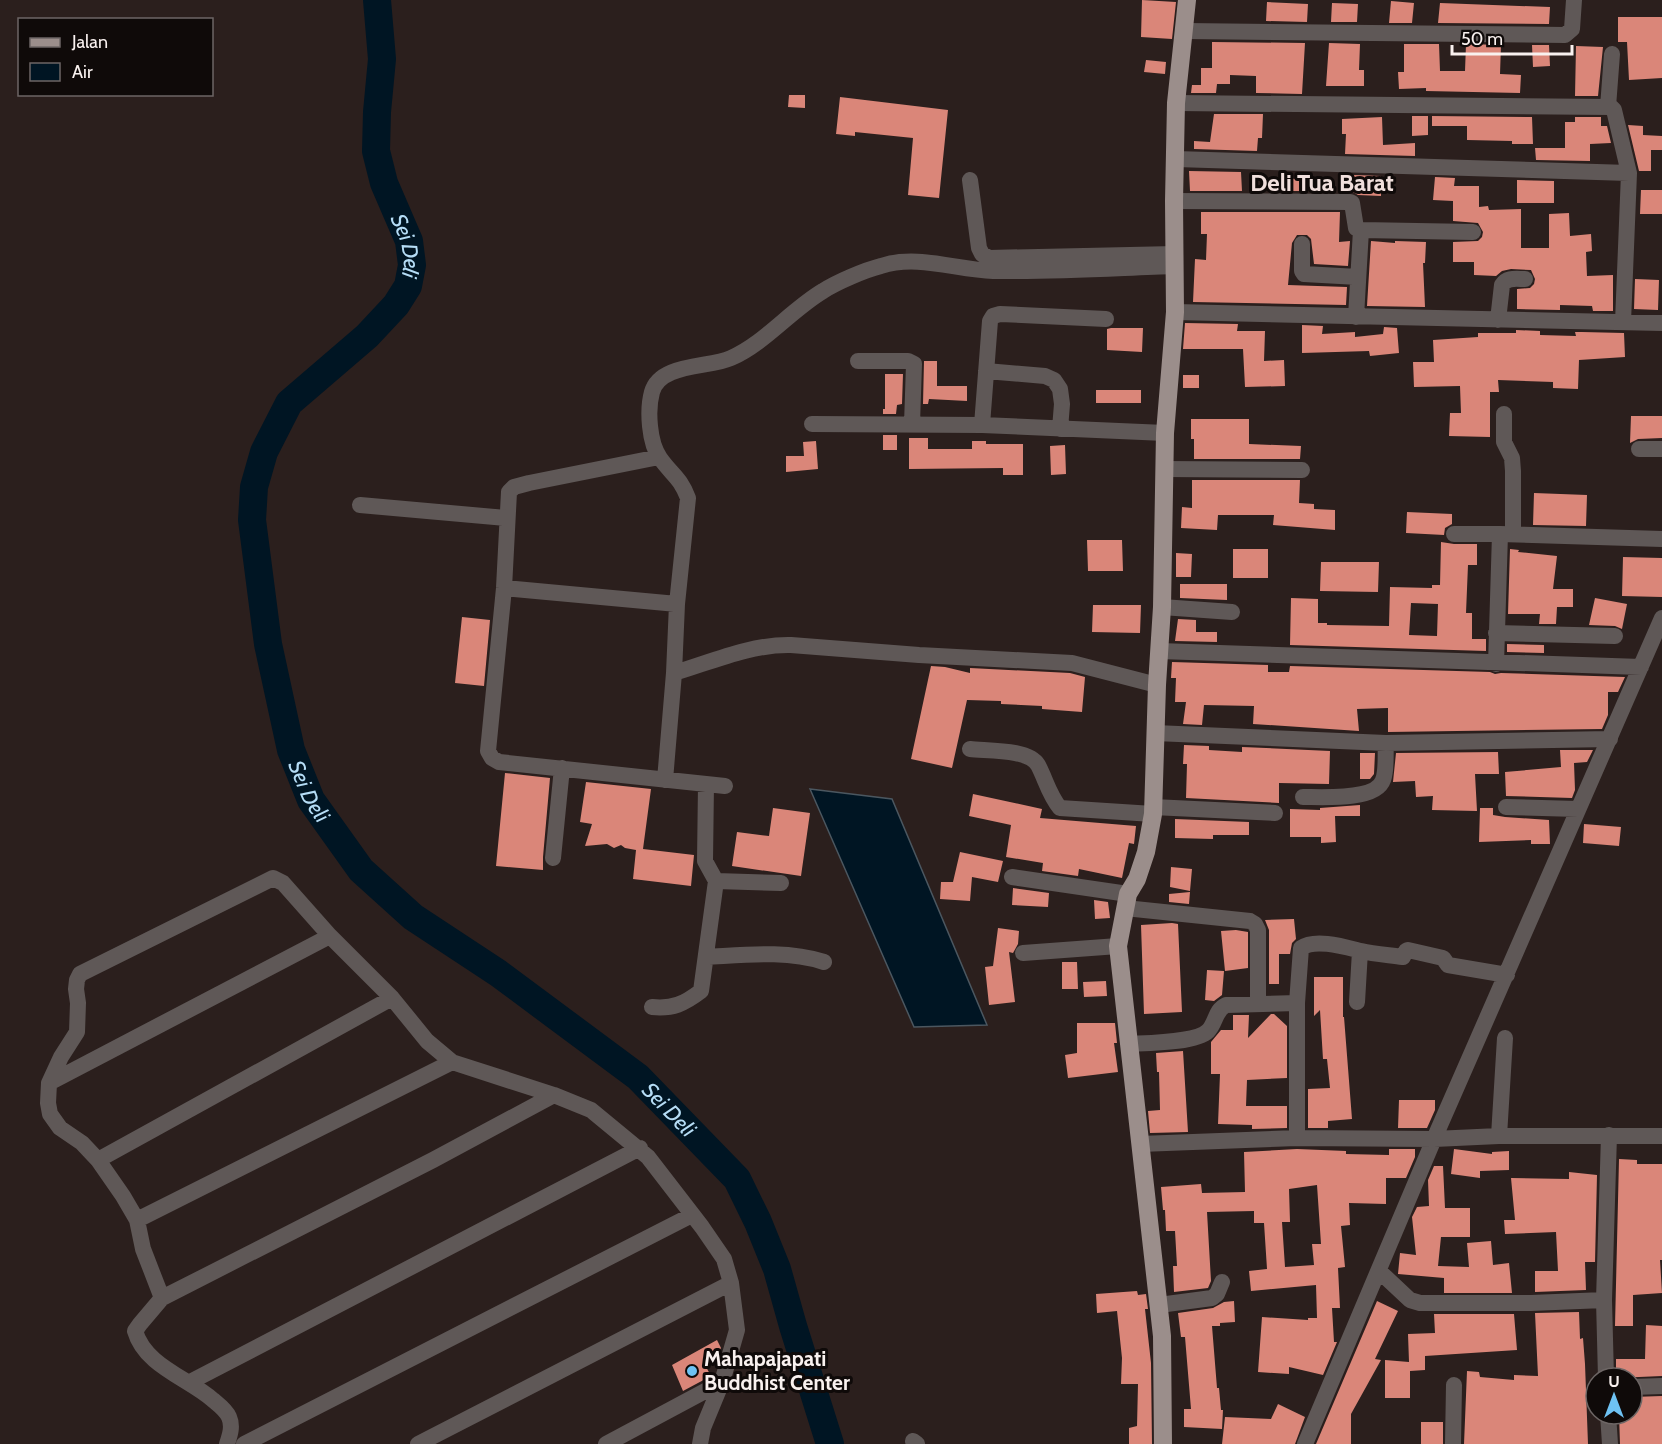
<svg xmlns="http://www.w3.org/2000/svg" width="1662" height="1444" font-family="Cabin,sans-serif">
<rect width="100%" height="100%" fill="#2b1f1d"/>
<!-- water -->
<path fill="#001523" stroke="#4b5760" stroke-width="1.5" d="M810,789L892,799L987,1025L914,1027Z"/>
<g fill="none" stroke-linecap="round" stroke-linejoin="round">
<!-- river -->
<path stroke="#001523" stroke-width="28" id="s1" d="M377,0L382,59L377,112L376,151L384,183L409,241L412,265L408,286L396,305L367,336L289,403L264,452L254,487L252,520L268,644L291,750L311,800L361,870L413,917L498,973L638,1077L737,1179L758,1222L777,1269L793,1326L830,1444"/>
</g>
<!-- building -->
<path fill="#da8679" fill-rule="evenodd" d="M1142,0L1176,2L1172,39L1141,37Z
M1391,1L1414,3L1412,23H1389Z
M1267,2L1308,4L1307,22L1266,21Z
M1332,3L1358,4L1357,22H1331Z
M1440,3L1550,7L1549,24L1438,23Z
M1618,17H1662V78L1629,80L1627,42H1618Z
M1212,42L1305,43L1302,94L1256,93V76L1230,75V84H1217L1216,93H1191L1192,85H1201V68H1212Z
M1329,43L1360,44L1359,70H1364V86H1326Z
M1404,44H1439L1440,71H1465L1466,44L1501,45L1500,74L1521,75L1520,93L1426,91V88L1399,89L1398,72H1404Z
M1532,45H1549L1550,66L1533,67Z
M1576,46L1603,47L1598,96H1575Z
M1146,60L1166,62L1165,74L1144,72Z
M789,95H805V108L788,107Z
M840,97L948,110L939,198L908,195L913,138L855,132V136L836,134Z
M1214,114H1263L1262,138H1258L1257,151L1194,149V141L1210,142Z
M1412,116H1428V135L1412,136Z
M1432,116L1532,117L1533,144H1512V141L1467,140V126H1432Z
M1382,117L1383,145L1415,143V156L1345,154L1346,134H1342V119Z
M1575,117H1601V126H1607L1611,143L1590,144V161L1536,160L1535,148H1565V122H1575Z
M1628,125L1643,126V135L1662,136V150H1651V171H1639Z
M1189,171L1241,172L1242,191H1190Z
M1354,175L1381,176V196L1358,195L1353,192Z
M1435,177L1455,178L1454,186H1479V207L1488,206L1489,210L1521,209V248H1549V214L1569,213L1570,236L1591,234L1592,251L1586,252L1587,276L1613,275V311H1593L1592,306L1560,305V310L1517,309V289L1530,288L1534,284L1535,279L1531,270L1511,269L1502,271L1496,276L1474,275V262H1453V242L1478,241L1482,237L1483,232L1478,223L1453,221V201L1433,200Z
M1269,178L1299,179V191H1268Z
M1517,180L1554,181V203H1517Z
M1641,190H1662V214H1640Z
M1201,212H1340L1339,242L1350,241L1348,266L1314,264L1311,239L1307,235H1297L1292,243L1288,285L1347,287L1346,305L1193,302L1195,259L1206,260L1207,234H1201Z
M1371,241L1395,243V241L1426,242L1425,263H1423L1425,307L1367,306Z
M1635,279L1659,280L1658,310L1634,309Z
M1185,323L1238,324L1237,331H1265L1264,361L1284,360L1285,386L1245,387L1243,349H1183Z
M1302,325L1323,326L1322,334L1355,332V337L1383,334L1384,327L1397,328L1399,353L1370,356L1369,351L1302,353Z
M1111,328H1143L1142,352L1107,350V329Z
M1516,330L1540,331V335L1576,336L1575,332H1582L1624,333L1625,357L1579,360L1578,389L1553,388V382L1498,380L1499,392H1490V437L1449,436L1450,413H1461L1460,386L1414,387L1413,362H1434L1433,340L1478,337V333H1516Z
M924,361H937V386H967V401L929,399L928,404H923Z
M885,374H903L902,404L897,405L896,414H883V409H885Z
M1183,375H1199V388H1183Z
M1096,390H1141V403H1096Z
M1631,416H1662V438L1638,439L1630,443Z
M1191,419H1249V444L1301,446L1300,459H1194V439H1191Z
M883,435H897V450H883Z
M909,438H928V449H972V441H986V444H1023V475H1003V468L909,469Z
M816,441L818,469L786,472V456H804L803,442Z
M1065,445L1066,474L1051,475L1050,446Z
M1192,480H1300L1299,503L1314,504V509L1335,510V530L1273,525L1274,515H1218L1217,530L1181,528L1182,507L1192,508Z
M1534,493L1587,495L1586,526L1533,525Z
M1407,512L1452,514V524L1445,528L1444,535L1406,533Z
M1087,540H1122L1123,571H1088Z
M1441,542L1454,544H1477V565H1468L1466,613H1472V639H1486V651L1290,645L1291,598L1318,599V623H1327V625L1389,626L1390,587L1432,588V585H1440ZM1411,603L1438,604L1437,636L1409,635Z
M1233,549H1268V578H1233Z
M1510,549L1519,550L1518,552L1557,556L1553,589H1573V607H1557L1556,624H1539L1540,614H1508Z
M1176,553L1192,554L1191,577H1176Z
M1623,557L1662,558V597L1622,596Z
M1321,562H1379L1378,592L1320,591Z
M1180,584H1227V600L1180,598Z
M1595,598L1627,604L1622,629L1615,626L1589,625Z
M1093,605H1141L1140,633L1092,632Z
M462,617L490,620L484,686L455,683Z
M1178,619L1196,620V632H1217V642L1175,641Z
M1507,644L1544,645V653L1507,652Z
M1172,662L1268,665V672H1289L1290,666L1490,672L1495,674L1501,673L1625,677L1618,692H1608V715L1602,729L1388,732V708L1357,709L1359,731L1253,724L1254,706L1204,705L1202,725L1183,724L1186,702H1175L1176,678H1171Z
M931,666L945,667L970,673V668L1070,673L1085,677L1082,712L1042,709V706L1001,704V701L967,700L952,768L911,759Z
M1184,745L1209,746V750L1242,752V747L1330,751L1329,784L1279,783V803L1186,798L1187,764H1183Z
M1560,750H1593L1587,762L1574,763L1575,790L1572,798L1506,796L1505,772L1561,767Z
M1498,752L1499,774H1475L1477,811L1432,810L1433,796L1416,797L1415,781L1393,782L1396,753Z
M1360,753H1375L1374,774L1370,779H1360Z
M505,773L550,778L543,857V870L496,866Z
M586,782L651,789L643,849L694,855L691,886L633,879L636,850L625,848L621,845L614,848L607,844L585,846L592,824L580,822Z
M973,794L1042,809L1040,818L1136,826L1134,844L1129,843L1122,878L1079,869L1078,876L1042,871L1043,863L1006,857L1011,825L969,816Z
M1360,805V816H1335L1336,842L1321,843V837H1290V809L1320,810V808Z
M773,808L810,813L801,876L732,866L737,832L769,836Z
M1480,808H1493V815L1505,817L1549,820L1550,844H1531V840L1479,842Z
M1175,819L1249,822V835H1213V839L1175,838Z
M1584,824L1621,827L1619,846L1583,843Z
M960,852L1003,861L998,882L972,877L970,901L940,899L941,882H953Z
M1171,867L1192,869L1190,891L1170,887Z
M1013,888L1049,893L1048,907L1012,905Z
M1190,892L1189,904L1169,902V894Z
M1094,900L1108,902L1110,918L1095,919Z
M1294,919L1296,939L1292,943L1290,954H1279V984H1269V930L1265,920Z
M1172,923L1178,924L1182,1012L1144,1014L1141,925Z
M998,928L1019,931L1018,944L1013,953L1009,952L1015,1002L989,1005L985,967L993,966Z
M1236,930L1248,932V968L1225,971L1221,931Z
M1062,962H1077L1078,989H1062Z
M1207,970L1224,971L1222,995L1214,1001L1205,1000Z
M1314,977H1343V1017H1344L1352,1119L1328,1121V1128H1308V1089L1330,1088L1327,1059H1323L1320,1010L1314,1016Z
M1106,981L1107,996L1084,997L1083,982Z
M1271,1014H1274L1287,1026V1078L1247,1080L1246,1106H1287V1128L1252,1129V1125L1218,1124L1220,1074H1211V1042L1221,1030H1233V1015H1249L1248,1038Z
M1077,1023H1115L1117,1043H1114L1118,1072L1068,1078L1065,1055L1077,1053Z
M1183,1051L1188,1132L1150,1133L1148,1111L1160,1110L1159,1072H1157L1156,1053Z
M1399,1100H1435V1110L1427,1128H1398Z
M1297,1149L1346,1151V1154L1389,1155V1149H1415V1157L1406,1178H1386V1204L1349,1203L1350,1225L1341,1226L1345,1267L1338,1268L1340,1308H1332L1334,1342H1337L1323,1375L1289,1367V1374L1258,1372L1262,1317L1308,1320V1318H1317L1316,1285L1251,1291L1249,1271L1267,1269L1264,1223H1254V1211L1207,1212L1211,1281L1208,1288L1174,1292L1173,1266H1177L1175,1231H1166L1165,1210H1163L1161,1187L1201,1184L1202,1193L1245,1192L1244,1152ZM1317,1185L1321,1244H1312L1314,1265L1285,1267L1282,1222H1290L1289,1189Z
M1454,1149L1492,1154V1152L1509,1151V1170L1480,1171V1178L1451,1174Z
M1619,1159L1637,1160V1164H1662V1260H1660L1662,1293L1633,1295V1326H1615Z
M1434,1166H1443L1445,1208H1470V1237H1441L1438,1266L1469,1267L1467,1243L1491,1241L1493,1265L1509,1263L1512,1293H1444V1278L1398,1274L1400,1253L1416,1255L1412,1217L1417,1207L1429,1206L1428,1180Z
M1569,1172L1597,1175L1595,1262H1585L1586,1290L1535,1292V1271H1558L1556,1232L1505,1234L1504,1220H1515L1511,1178L1569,1179Z
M1137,1291L1138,1295L1146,1294L1148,1309H1145L1151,1363L1152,1444H1129V1428L1137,1426L1138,1384H1121L1122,1358L1117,1311L1097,1313L1096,1294Z
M1234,1301L1235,1322L1220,1323V1326H1212L1217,1388H1219L1221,1410H1223L1222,1429L1184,1427V1409H1191L1185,1337H1181L1178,1313L1213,1308L1224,1302Z
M1377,1301L1398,1311L1375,1359L1381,1360L1351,1414V1444H1316Z
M1579,1312L1580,1339L1583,1338L1585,1364L1588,1444H1464L1467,1371L1479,1372L1480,1377L1514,1380V1375L1538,1376L1535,1313Z
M1434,1314H1514L1517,1350L1425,1356V1370L1410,1371V1398H1385V1360L1409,1362L1408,1334L1435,1333Z
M1646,1325L1662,1326V1376L1616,1378V1359H1645Z
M717,1340L721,1348L719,1356L704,1363L711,1376L683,1391L672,1365Z
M1662,1396V1444H1620L1619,1414H1632V1397Z
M1278,1404L1305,1417L1295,1444H1222L1225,1417L1271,1419Z
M1421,1422H1443V1444H1421Z"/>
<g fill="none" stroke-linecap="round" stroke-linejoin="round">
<!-- minor -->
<path stroke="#5f5857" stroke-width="16" d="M1185,31L1565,35L1572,29L1574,0
M1176,103L1611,107L1614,110L1629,173L1623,322
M1608,107L1612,54
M1176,159L1629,173
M970,180L979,248L982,254L989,258L1175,254
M1174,201L1350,202L1352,203L1356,228L1361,230L1473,232
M1302,244V271L1304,274L1358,277
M1175,312L1662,323
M1356,317L1361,230
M1498,320L1502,285C1507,277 1516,279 1525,279
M858,361H908L914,364L912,424
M986,371L1045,376L1054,380L1060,389L1062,404L1060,429
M1504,414V442L1512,458L1513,471V534
M812,424L982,425L1165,433
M982,425L990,321L993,316L1000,314L1106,319
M1639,449H1662
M659,457L529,483L514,487L509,492L504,588L488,751L492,758L499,762L725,786
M1164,469L1302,470
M360,505L506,518
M1454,534H1500L1662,539
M504,588L677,604
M1162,607L1232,612
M1496,633L1615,636
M1159,651L1641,667
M1496,664L1500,534
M1157,685L1072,663L919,655L791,645C751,644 711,662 674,673L677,604L688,498C680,477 672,475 660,458C649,443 647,410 652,392C660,363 709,368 731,358C765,343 791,310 823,291C837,282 865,270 881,266C917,254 957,270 993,271C1054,272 1115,268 1175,266
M1155,733L1386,743L1610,739
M970,749C988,751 1029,749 1038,765C1046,780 1049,795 1060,808L1153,814
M665,780L674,673
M1303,797C1321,797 1376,801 1383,780C1387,770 1385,754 1386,743
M1153,807L1275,813
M1506,807L1578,809
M553,858L562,768
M1012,877L1128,894
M716,881L781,883
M1125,908L1250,921L1255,924L1258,930V1004
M1023,953L1118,946
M706,957C745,955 786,950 824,962
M1357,1002L1360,951
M652,1007C673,1009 684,1004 701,991L716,881L705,861L706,784
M1129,1044C1147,1043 1196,1043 1208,1031C1216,1023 1215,1010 1226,1005L1297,1003
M49,1083L330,936
M1499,1136L1505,1038
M1297,1138V1003L1301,948C1315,938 1345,947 1361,951C1374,954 1389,955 1403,957L1406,951L1408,950L1443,958L1448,965L1507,975
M1140,1144L1297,1138L1434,1139L1499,1136H1662
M98,1160L392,998
M137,1220L452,1062
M1379,1271L1410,1300L1420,1303H1531L1604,1300
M162,1298L433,1160L554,1095
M1159,1305L1212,1298L1217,1294L1222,1282
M1606,1378L1604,1300L1609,1135
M190,1382L640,1148
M1632,1387L1662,1386
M1608,1414L1610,1444
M913,1441L917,1444
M227,1444C230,1435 233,1426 229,1417C226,1410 219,1405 213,1400C188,1378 145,1366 135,1331L140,1324L162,1298L143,1249L137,1220L123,1196L98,1160L82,1143L60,1128L50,1114L48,1103L49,1083L61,1057L77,1032L78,1003L76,989L77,980L80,974L273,878L283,883L330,936L392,998L427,1041L452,1062L554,1095L591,1110L648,1157L702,1227L724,1259L731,1283L737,1330L722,1382L703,1428L700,1444
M244,1444L692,1215
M418,1444L731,1283
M606,1444L722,1382
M1305,1444L1434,1139L1662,618
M1453,1444L1454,1385"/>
<!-- major -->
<path stroke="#9b8e8b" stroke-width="18" d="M1163,1444L1162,1336L1118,946L1128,894L1137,879L1146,852L1153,814L1157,685L1162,607L1165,433L1175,312L1174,201L1176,103L1187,0"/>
</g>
<!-- markers -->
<circle fill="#6ec2f3" stroke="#0f0a09" stroke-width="2" cx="692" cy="1371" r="6"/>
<g text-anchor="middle" stroke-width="6" stroke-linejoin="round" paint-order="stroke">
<!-- poi labels -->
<g font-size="21" font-weight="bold" fill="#f9f1ef" stroke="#0f0a09" text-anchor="start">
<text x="704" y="1366">Mahapajapati<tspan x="704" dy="24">Buddhist Center</tspan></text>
</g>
<!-- water labels -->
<g font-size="22" font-style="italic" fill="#b5ddf6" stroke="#0f0a09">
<text dy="8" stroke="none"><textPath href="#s1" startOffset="252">Sei Deli</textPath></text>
<text dy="8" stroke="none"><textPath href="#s1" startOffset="864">Sei Deli</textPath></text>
<text dy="8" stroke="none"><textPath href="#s1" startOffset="1350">Sei Deli</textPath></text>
</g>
<!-- quarter labels -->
<g font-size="24" font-weight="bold" fill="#f0dfdc" stroke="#0f0a09">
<text x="1322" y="191">Deli Tua Barat</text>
</g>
</g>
<!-- legend -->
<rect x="18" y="18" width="195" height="78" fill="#0f0a09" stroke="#6d6665" stroke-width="1.5"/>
<rect x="30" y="38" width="30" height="9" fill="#9b8e8b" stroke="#6d6665" stroke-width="1.5"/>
<text x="72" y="48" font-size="18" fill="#f9f1ef">Jalan</text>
<rect x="30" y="63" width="30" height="18" fill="#001523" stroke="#6d6665" stroke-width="1.5"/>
<text x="72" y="78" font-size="18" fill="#f9f1ef">Air</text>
<!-- north arrow -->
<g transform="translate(1614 1396)"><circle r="28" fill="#0f0a09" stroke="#6d6665" stroke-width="1.5"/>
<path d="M0-4.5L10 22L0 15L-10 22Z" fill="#6ec2f3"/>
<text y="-9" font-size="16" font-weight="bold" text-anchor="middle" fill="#f9f1ef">U</text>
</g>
<!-- scale -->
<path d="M1452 45v9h120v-9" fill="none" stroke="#f9f1ef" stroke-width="3"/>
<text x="1461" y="45" font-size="18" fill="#f9f1ef" stroke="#0f0a09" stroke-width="4.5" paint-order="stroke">50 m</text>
</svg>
